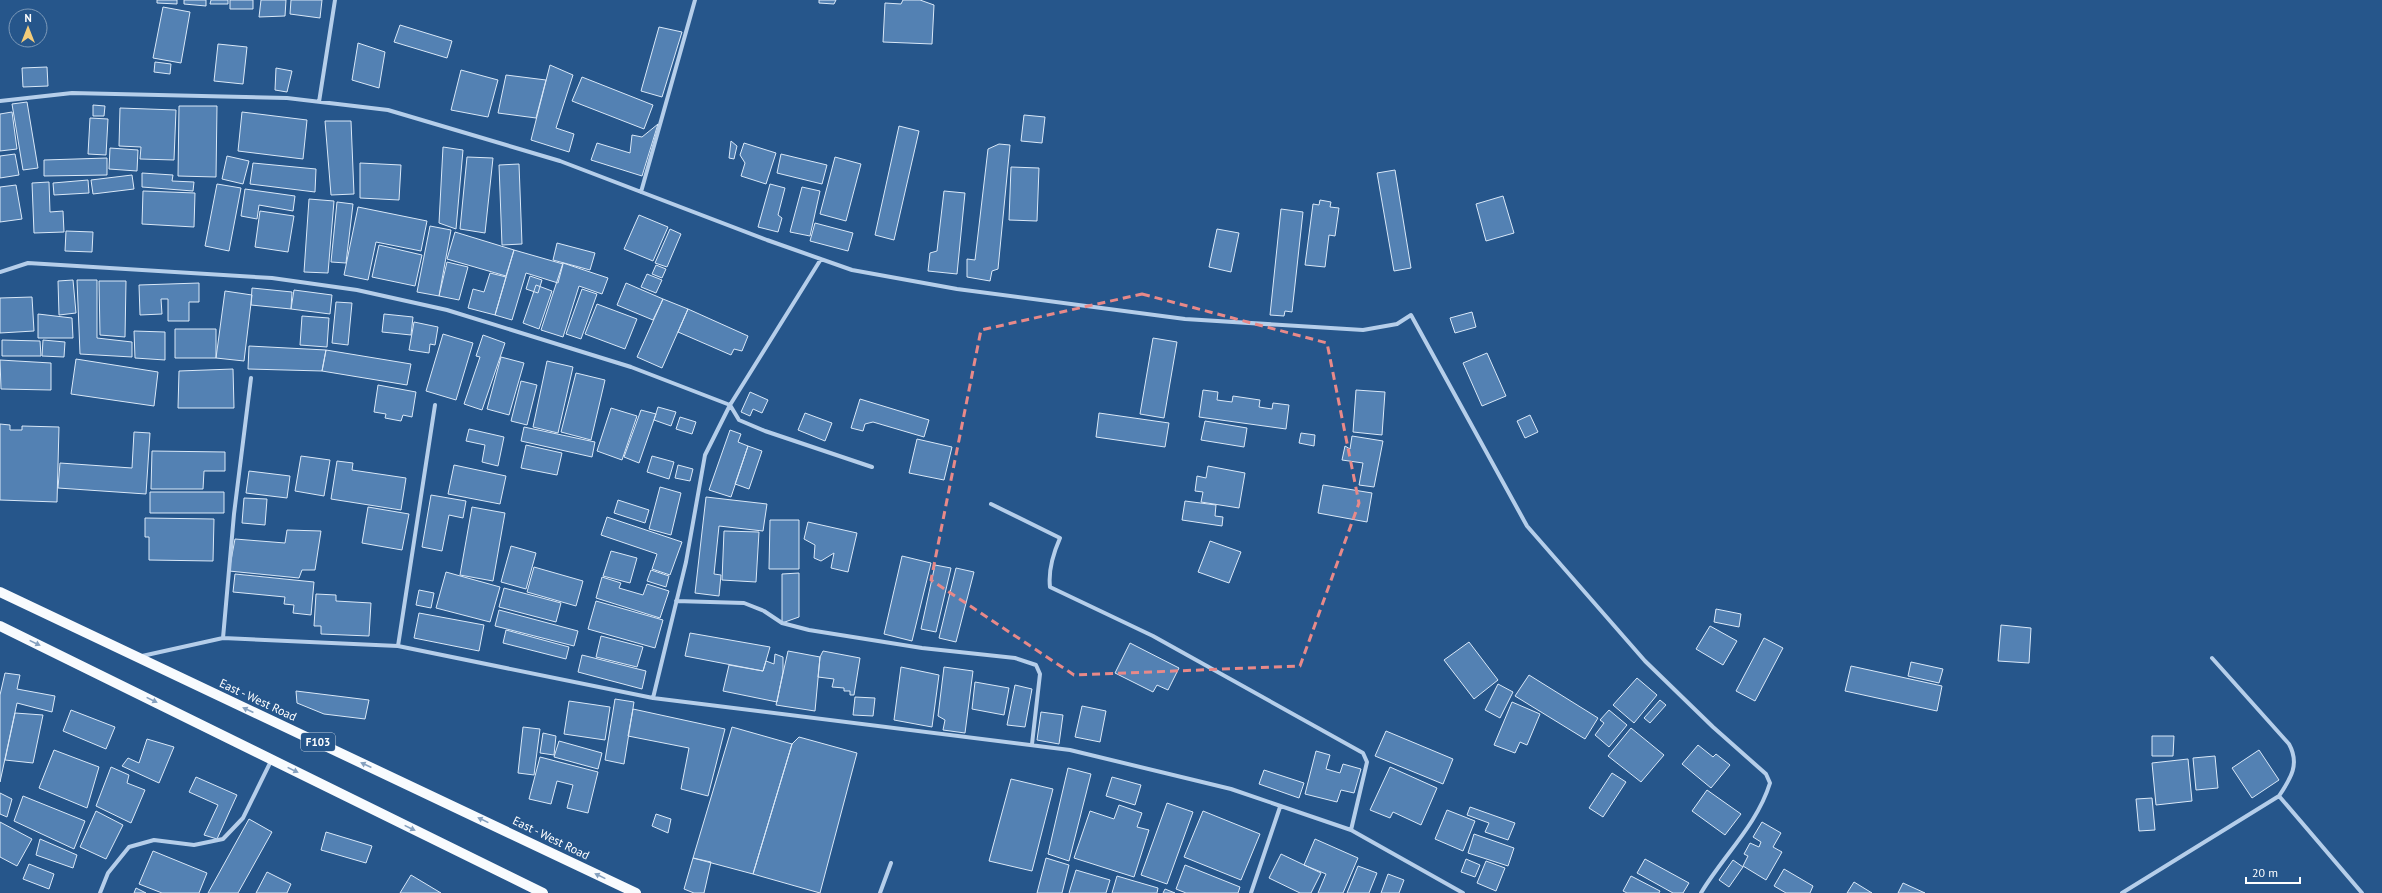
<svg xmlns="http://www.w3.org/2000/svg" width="2382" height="893" font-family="'PT Sans',sans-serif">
<rect width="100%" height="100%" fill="#26568b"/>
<!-- building -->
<path fill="#5381b3" stroke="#d9e8f8" d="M157,0H177V4L157,3Z
M184,0H206V6L184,4Z
M211,0H228V4H210Z
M230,0H253V9H230Z
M261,0H286L285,16L259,17Z
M291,0H322L320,18L290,14Z
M819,0H836L834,4L819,3Z
M903,0H920L934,5L932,44L883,42L885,3L901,4Z
M163,7L190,12L181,63L153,58Z
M400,25L452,41L447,58L394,42Z
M659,27L682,32L662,97L641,91Z
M358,43L385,52L379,88L352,80Z
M218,44L247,47L243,84L214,81Z
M155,62L171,64L170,74L154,72Z
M550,65L573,75L556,128L574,134L569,152L531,140Z
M47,67L48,86L23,87L22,68Z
M276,68L292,71L287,92L275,90Z
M461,70L498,80L488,117L451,110Z
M506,75L546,80L536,118L498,113Z
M582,77L653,105L644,129L572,101Z
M27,102L38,168L23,170L12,104Z
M93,105L105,106L104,116H93Z
M179,106H217L216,177L178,176Z
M120,108L176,110L174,160L140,159L141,147L119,146Z
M12,112L17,149L0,151V114Z
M242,112L307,120L303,159L238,151Z
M1024,115L1045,117L1042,143L1021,141Z
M90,118L108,119L106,155L88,154Z
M325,121H351L354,194L331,195Z
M658,124L642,176L591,160L597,143L630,153L632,135L642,137Z
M899,126L919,131L894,240L875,235Z
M731,141L737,146L734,159L729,158Z
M744,143L776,153L766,184L741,176L745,163L740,155Z
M999,144L1010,145L998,269L992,271L990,281L967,277V259L975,260L988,149Z
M443,147L463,150L456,229L439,223Z
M110,148L138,150L137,171L109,169Z
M15,154L19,175L0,178V156Z
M781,154L827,165L822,184L777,173Z
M227,156L249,161L243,184L222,179Z
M467,157L493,158L485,233L460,229Z
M835,157L861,164L846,221L820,214Z
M107,158V175L44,176V160Z
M253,163L316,169L315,192L250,184Z
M360,163L401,165L399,200L360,198Z
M519,164L522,244L502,245L499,165Z
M1011,167L1039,168L1037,221L1009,220Z
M1395,170L1411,268L1394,271L1377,173Z
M142,173L173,175L172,181L194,182L193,191L142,187Z
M132,175L134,189L93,194L91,180Z
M88,180L89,193L54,195L53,183Z
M49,182L50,212L63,211L64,232L34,233L32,183Z
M217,184L241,188L229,251L205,246Z
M770,184L785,188L778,215L782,218L778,232L758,227Z
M16,185L22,219L0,222V187Z
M802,187L820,191L810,236L790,232Z
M245,189L295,196L293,211L259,205L257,219L241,216Z
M143,191L195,193L194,227L142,224Z
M944,191L965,193L957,274L928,271L930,253L937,251Z
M1503,196L1514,233L1486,241L1476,204Z
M309,199L334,201L328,273L304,272Z
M1320,200L1331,202L1330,207L1339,208L1335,236L1329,235L1325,267L1305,265L1313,204L1319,205Z
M337,202L353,204L346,263L331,262Z
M358,207L427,221L421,251L376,242L368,280L344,275Z
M1281,209L1303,212L1292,312L1285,311L1284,316L1270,315Z
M260,211L294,216L288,252L255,247Z
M639,215L668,227L653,261L624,249Z
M815,223L853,233L848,251L810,241Z
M430,226L451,230L439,296L417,292Z
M670,229L681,234L667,267L655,263Z
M1217,229L1239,233L1231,272L1209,267Z
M66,231L93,232L92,252L65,251Z
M455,232L514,250L506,276L447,259Z
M557,243L595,253L590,270L553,260Z
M379,245L422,255L415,286L372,277Z
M514,250L563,264L558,283L526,273L512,320L495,315Z
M447,262L468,267L459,300L439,296Z
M563,263L608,278L602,294L579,286L563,337L541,330Z
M656,265L666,269L662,278L652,274Z
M490,273L506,277L495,315L468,308L473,289L484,292Z
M647,274L662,280L656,293L641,287Z
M530,276L542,280L538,293L526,289Z
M73,280L76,313L59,315L58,281Z
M77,280H97V338L132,342V357L80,354Z
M99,281H126L125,337L100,335Z
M199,283V302H189V321H168V299H161L162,314L140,315L139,285Z
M626,283L663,299L653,320L617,305Z
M536,285L552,291L539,329L523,323Z
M252,288L292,292L291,309L251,305Z
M582,289L597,294L581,339L566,334Z
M294,290L332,295L330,314L291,309Z
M225,291L252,295L244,361L216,358Z
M32,297L34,331L0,333V298Z
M663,299L688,309L662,368L637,357Z
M336,302L352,303L348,345L332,343Z
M597,304L637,319L625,349L585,334Z
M688,309L748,336L742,351L734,349L731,355L678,332Z
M1472,312L1476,327L1455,333L1450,318Z
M38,314L72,318L73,338H38Z
M384,314L413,317L411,335L382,332Z
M302,316L329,318L327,347L300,345Z
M414,322L438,327L435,345L430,344L429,353L409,350Z
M175,329H216V358H175Z
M134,331L165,332V360L135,358Z
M443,334L473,343L456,400L426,391Z
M483,335L505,343L482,410L464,404L480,357L476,356Z
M1153,338L1177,342L1164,418L1140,414Z
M2,340L40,341L41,356H2Z
M43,340L65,342L64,357L42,356Z
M249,346L326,350L322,371L248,369Z
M326,350L411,364L407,385L322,371Z
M1487,353L1506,396L1482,406L1463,363Z
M501,357L524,363L509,415L487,409Z
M76,359L158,372L154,406L71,394Z
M0,360L51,363V390L1,389Z
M547,361L573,367L558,433L533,427Z
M233,369L234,408H178L179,371Z
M576,373L605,380L591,440L561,432Z
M521,381L537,385L527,425L511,421Z
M378,385L416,392L412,417L403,415L401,421L385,418L386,414L374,412Z
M1203,390L1218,392L1217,400L1232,402L1233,396L1260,400L1259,407L1272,409L1273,403L1289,405L1286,429L1199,417Z
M1356,390L1385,392L1382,435L1353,432Z
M750,392L768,400L762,413L753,409L750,416L741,412Z
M860,399L929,420L924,437L873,422L865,424L863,431L851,428Z
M658,407L676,412L671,426L654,420Z
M611,408L637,416L622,460L597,451Z
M641,410L656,414L639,463L624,457Z
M805,413L832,423L825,441L798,430Z
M1099,413L1169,423L1165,447L1096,437Z
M1530,415L1538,432L1525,438L1517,421Z
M680,417L696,422L692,434L676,429Z
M1205,421L1247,428L1244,447L1201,440Z
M0,424L10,425V430H22V426L59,427L57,502L0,500Z
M524,427L595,442L592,457L521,441Z
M469,429L504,437L498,466L482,462L485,445L466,441Z
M730,430L741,434L738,442L748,446L731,497L709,490Z
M134,432L150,433L146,494L58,488L60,463L132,468Z
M1301,433L1315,435L1314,446L1299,443Z
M1352,436L1383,441L1374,487L1359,485L1363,463L1342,460L1345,446L1350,449Z
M917,439L952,447L944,480L909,473Z
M526,445L562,453L557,475L521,468Z
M748,446L762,451L749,489L735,484Z
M152,451L225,452V471H204L203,489H151Z
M301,456L330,460L324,496L295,491Z
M652,456L674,462L669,479L647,472Z
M337,461L353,463L352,470L406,478L401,510L331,499Z
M454,465L506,476L500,504L448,494Z
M678,465L693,469L690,481L675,478Z
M1208,466L1245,473L1239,508L1201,502L1203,492L1195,491L1197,476L1206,478Z
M249,471L290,476L287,498L246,493Z
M1323,485L1372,493L1367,522L1318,513Z
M660,487L681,493L671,535L649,529Z
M150,492H224V513H150Z
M431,495L466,501L463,518L449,515L442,551L422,547Z
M706,497L767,504L763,531L719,526L714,574L721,575L719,596L695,593Z
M244,498L267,499L265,525L242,523Z
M618,500L649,510L645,523L614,513Z
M1185,501L1216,505L1215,516L1223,517L1222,526L1182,520Z
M368,507L409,514L402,550L362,543Z
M472,507L505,513L493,581L460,575Z
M607,517L682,542L670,575L652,569L657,554L601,535Z
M145,518L214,519L213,561L149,560V537H145Z
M770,520H799V569H769Z
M808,522L857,533L848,572L831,568L834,553L821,561L814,558L815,545L804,539Z
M287,530L321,531L315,570H302L299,578L229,571L235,539L285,543Z
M724,531L759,532L756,582L722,580Z
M1210,541L1241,552L1229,583L1198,572Z
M511,546L536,553L526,589L501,582Z
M611,551L637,558L630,583L603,576Z
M902,556L931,563L912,641L884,634Z
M935,565L951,568L936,632L921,629Z
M534,567L583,581L576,606L527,592Z
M956,568L974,572L956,642L939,638Z
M651,570L669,576L666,587L647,581Z
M446,572L500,587L490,622L436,608Z
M799,573V617L782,623V574Z
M235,574L314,582L311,615L293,613L294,605L284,604L285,597L233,592Z
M602,577L621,583L619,588L643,595L647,584L669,591L660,618L596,598Z
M504,588L561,603L556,622L499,607Z
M419,590L434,593L431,608L416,605Z
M316,594L336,595V601L371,603L369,636L321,634V626H314Z
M596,601L663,620L655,648L588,629Z
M1716,609L1741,614L1739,627L1714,622Z
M499,610L578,631L574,646L495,626Z
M419,613L484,625L479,651L414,638Z
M2001,625L2031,628L2029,663L1998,661Z
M1710,626L1737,641L1723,665L1696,649Z
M506,630L569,647L566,659L503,643Z
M690,633L770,647L763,671L685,656Z
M601,636L643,647L637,667L596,657Z
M1764,638L1783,648L1755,701L1736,691Z
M1469,642L1498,680L1474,699L1444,660Z
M1130,643L1179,668L1168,690L1157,685L1153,692L1115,673Z
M788,651L820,657L815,711L776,705Z
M823,651L860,658L854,695H850V691H844V688L832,687L834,679L818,677L820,657Z
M775,654L783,657V672L777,702L723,691L729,665L763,671L766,661L774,664Z
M582,655L646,671L642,689L578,672Z
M1911,662L1943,669L1939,683L1908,676Z
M1851,666L1942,686L1937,711L1845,691Z
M901,667L939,675L932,727L894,720Z
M944,667L973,671L965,733L943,730L945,720L938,716Z
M5,673L20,675L17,689L55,696L52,712L17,703L0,782V695Z
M1529,675L1598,718L1585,739L1515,696Z
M1637,678L1657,695L1634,723L1613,705Z
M975,682L1009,688L1004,715L972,709Z
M1498,684L1513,692L1500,718L1485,710Z
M1015,685L1032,689L1025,727L1007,725Z
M296,691L369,700L365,719L324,714L297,703Z
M855,697L875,698L873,716L853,715Z
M615,699L634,702L624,764L605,760Z
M1660,700L1666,705L1650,723L1644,718Z
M569,701L610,707L605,740L564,734Z
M1512,702L1540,714L1527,745L1520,742L1515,753L1494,745Z
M1082,706L1106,711L1100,742L1075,737Z
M633,709L725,729L708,796L681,789L689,748L628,736Z
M71,710L115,727L106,749L63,731Z
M1609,710L1627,725L1609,747L1595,735L1604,723L1600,720Z
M1041,712L1063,715L1059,744L1037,740Z
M15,713L43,715L33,763L5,760Z
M523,727L540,729L534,775L518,773Z
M732,727L792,744L753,874L693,858Z
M1631,728L1664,755L1641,782L1608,756Z
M1386,731L1453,759L1443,784L1375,756Z
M543,733L556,736L554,755L540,753Z
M2152,736H2174L2173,756H2152Z
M799,737L857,753L820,893L753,874L792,744Z
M147,739L174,747L159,783L122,766L128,758L139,763Z
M559,741L602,753L598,769L554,757Z
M1698,745L1713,757L1716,754L1730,765L1711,788L1682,764Z
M54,750L99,767L87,808L39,788Z
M2259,750L2279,780L2252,798L2232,768Z
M1316,751L1330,755L1326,769L1340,773L1343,764L1361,769L1354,793L1341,790L1337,802L1305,794Z
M2215,756L2218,788L2196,790L2193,758Z
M540,757L598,772L588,813L567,808L573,785L557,781L551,804L529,799Z
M2188,759L2192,801L2156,805L2152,763Z
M111,767L129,775L127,783L145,790L131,823L96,806Z
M1390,767L1437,788L1421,825L1393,812L1390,818L1370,810Z
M1068,768L1091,774L1069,861L1048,854Z
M1264,770L1304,783L1299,798L1259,784Z
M1612,773L1626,782L1603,817L1589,808Z
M196,777L237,795L217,839L204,835L218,805L189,792Z
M1112,777L1141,785L1135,805L1106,796Z
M1011,779L1053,789L1032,871L989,861Z
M1707,790L1741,814L1725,835L1692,811Z
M0,793L12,799L7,817L0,814Z
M23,796L85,821L74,849L14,821Z
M2152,798L2155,830L2139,831L2136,799Z
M1167,803L1193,812L1167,884L1141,875Z
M1119,805L1142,813L1137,827L1149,830L1134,877L1074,858L1090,811L1114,819Z
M1470,807L1515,823L1508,840L1485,832L1489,823L1467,815Z
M1447,810L1475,821L1463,851L1435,839Z
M96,811L123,825L106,859L80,847Z
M1203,811L1260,834L1241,880L1184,857Z
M656,814L671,819L668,833L652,826Z
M249,819L272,832L238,893H208Z
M0,822L32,839L17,866L0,857Z
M1762,822L1781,833L1773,847L1782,852L1766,880L1743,866L1748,856L1744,854L1750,843L1759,847L1761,842L1753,837Z
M326,832L372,846L366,863L321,850Z
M1474,834L1514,848L1508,866L1468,853Z
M40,839L77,855L73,868L36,855Z
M1315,839L1358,858L1343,893H1318L1326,874L1304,865Z
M153,851L207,873L199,893H162L139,884Z
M1281,854L1321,873L1311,893H1300L1269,878Z
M693,858L711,862L704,893H694L684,889Z
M1046,858L1069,865L1062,893H1037Z
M1466,859L1480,865L1475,877L1461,872Z
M1645,859L1689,883L1683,893H1673L1637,873Z
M1733,860L1743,867L1729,887L1719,880Z
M1486,861L1505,868L1496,891L1477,883Z
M29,864L54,874L49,889L23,879Z
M1185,865L1240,887L1238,893H1186L1176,889Z
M1358,866L1377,873L1369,893H1347Z
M1784,869L1813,886L1810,893H1786L1774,886Z
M1076,870L1110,880L1106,893H1069Z
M267,872L291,884L287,893H256Z
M1388,874L1404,880L1399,893H1381Z
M411,875L441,893H400Z
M1117,876L1158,888L1157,893H1112Z
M1631,876L1660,891L1659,893H1627L1623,891Z
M1854,882L1872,893H1847Z
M1903,883L1925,893H1898Z
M136,888L146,893H134Z
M1165,889L1175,893H1163Z"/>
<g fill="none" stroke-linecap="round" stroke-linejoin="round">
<!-- street -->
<path stroke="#b5ceea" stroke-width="4" d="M0,101L72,93L287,98L388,110L560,161L767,240L852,270L957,289L1185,319L1363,330L1397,324L1411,315L1527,526L1645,661L1713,727L1766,774L1770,783C1757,825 1723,856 1701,893
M319,102L335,0
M641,192L695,0
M0,272L28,263L272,278L357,290L447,310L631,367L730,405L739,420L765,431L872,467
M991,504L1060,538C1053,554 1048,570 1050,587L1153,636L1363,753L1367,762L1351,830
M676,601L744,603L764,611L782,623L809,630L922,648L1015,658L1036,665L1040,674L1032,744
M223,638L234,514L251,378
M398,646L435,405
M142,656L223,638L398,646L653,698L1070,750L1231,789L1351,830L1463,893
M653,698L686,562L705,455L730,405L821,259
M2279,796L2362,893
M100,893L108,873L129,847L154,840L194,845L223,839L243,818L271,761
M880,893L891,863
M1251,893L1280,807
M2122,893L2279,796C2291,778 2300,764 2289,744L2212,658"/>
<!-- primary -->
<path stroke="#f8fbfe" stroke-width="10" d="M0,592L636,893
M0,626L543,893"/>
</g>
<!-- one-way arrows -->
<defs><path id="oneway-solid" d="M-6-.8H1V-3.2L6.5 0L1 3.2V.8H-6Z"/></defs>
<g fill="#84a0bf">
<use href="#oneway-solid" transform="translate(35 643) rotate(26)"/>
<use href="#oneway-solid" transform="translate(152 700) rotate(26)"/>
<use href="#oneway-solid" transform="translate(248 710) rotate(-155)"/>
<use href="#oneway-solid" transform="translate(366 765) rotate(-155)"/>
<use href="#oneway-solid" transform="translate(293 770) rotate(26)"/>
<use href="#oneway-solid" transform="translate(483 820) rotate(-154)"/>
<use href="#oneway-solid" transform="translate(410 828) rotate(26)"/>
<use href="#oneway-solid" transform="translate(600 876) rotate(-154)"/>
</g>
<!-- marked area -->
<path fill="none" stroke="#e88989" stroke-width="3" stroke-dasharray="8 5" stroke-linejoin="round" d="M1142,294L1327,343L1359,503L1300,666L1074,675L931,580L981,330Z"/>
<g text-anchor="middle" stroke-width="3.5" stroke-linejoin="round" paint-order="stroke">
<!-- shield labels -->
<rect fill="#26568b" stroke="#beccdc" stroke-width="1" x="301" y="733" width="34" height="18" rx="3"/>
<g font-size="11" font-weight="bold" fill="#fff">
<text x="318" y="746">F103</text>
</g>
<!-- street labels -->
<g font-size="12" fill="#fff" stroke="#26568b">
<text transform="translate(258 700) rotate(25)" y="4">East - West Road</text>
<text transform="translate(551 838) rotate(26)" y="4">East - West Road</text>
</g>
</g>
<!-- north arrow -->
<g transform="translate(28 28)"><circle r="19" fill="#26568b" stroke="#7d9ab9"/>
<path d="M0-3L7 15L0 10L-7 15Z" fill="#f3cc7a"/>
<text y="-6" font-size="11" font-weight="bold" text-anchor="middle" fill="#ffffff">N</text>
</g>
<!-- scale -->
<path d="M2246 877v6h54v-6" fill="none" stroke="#ffffff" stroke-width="2"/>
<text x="2252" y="877" font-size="12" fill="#ffffff" stroke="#26568b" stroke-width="3" paint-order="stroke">20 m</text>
</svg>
